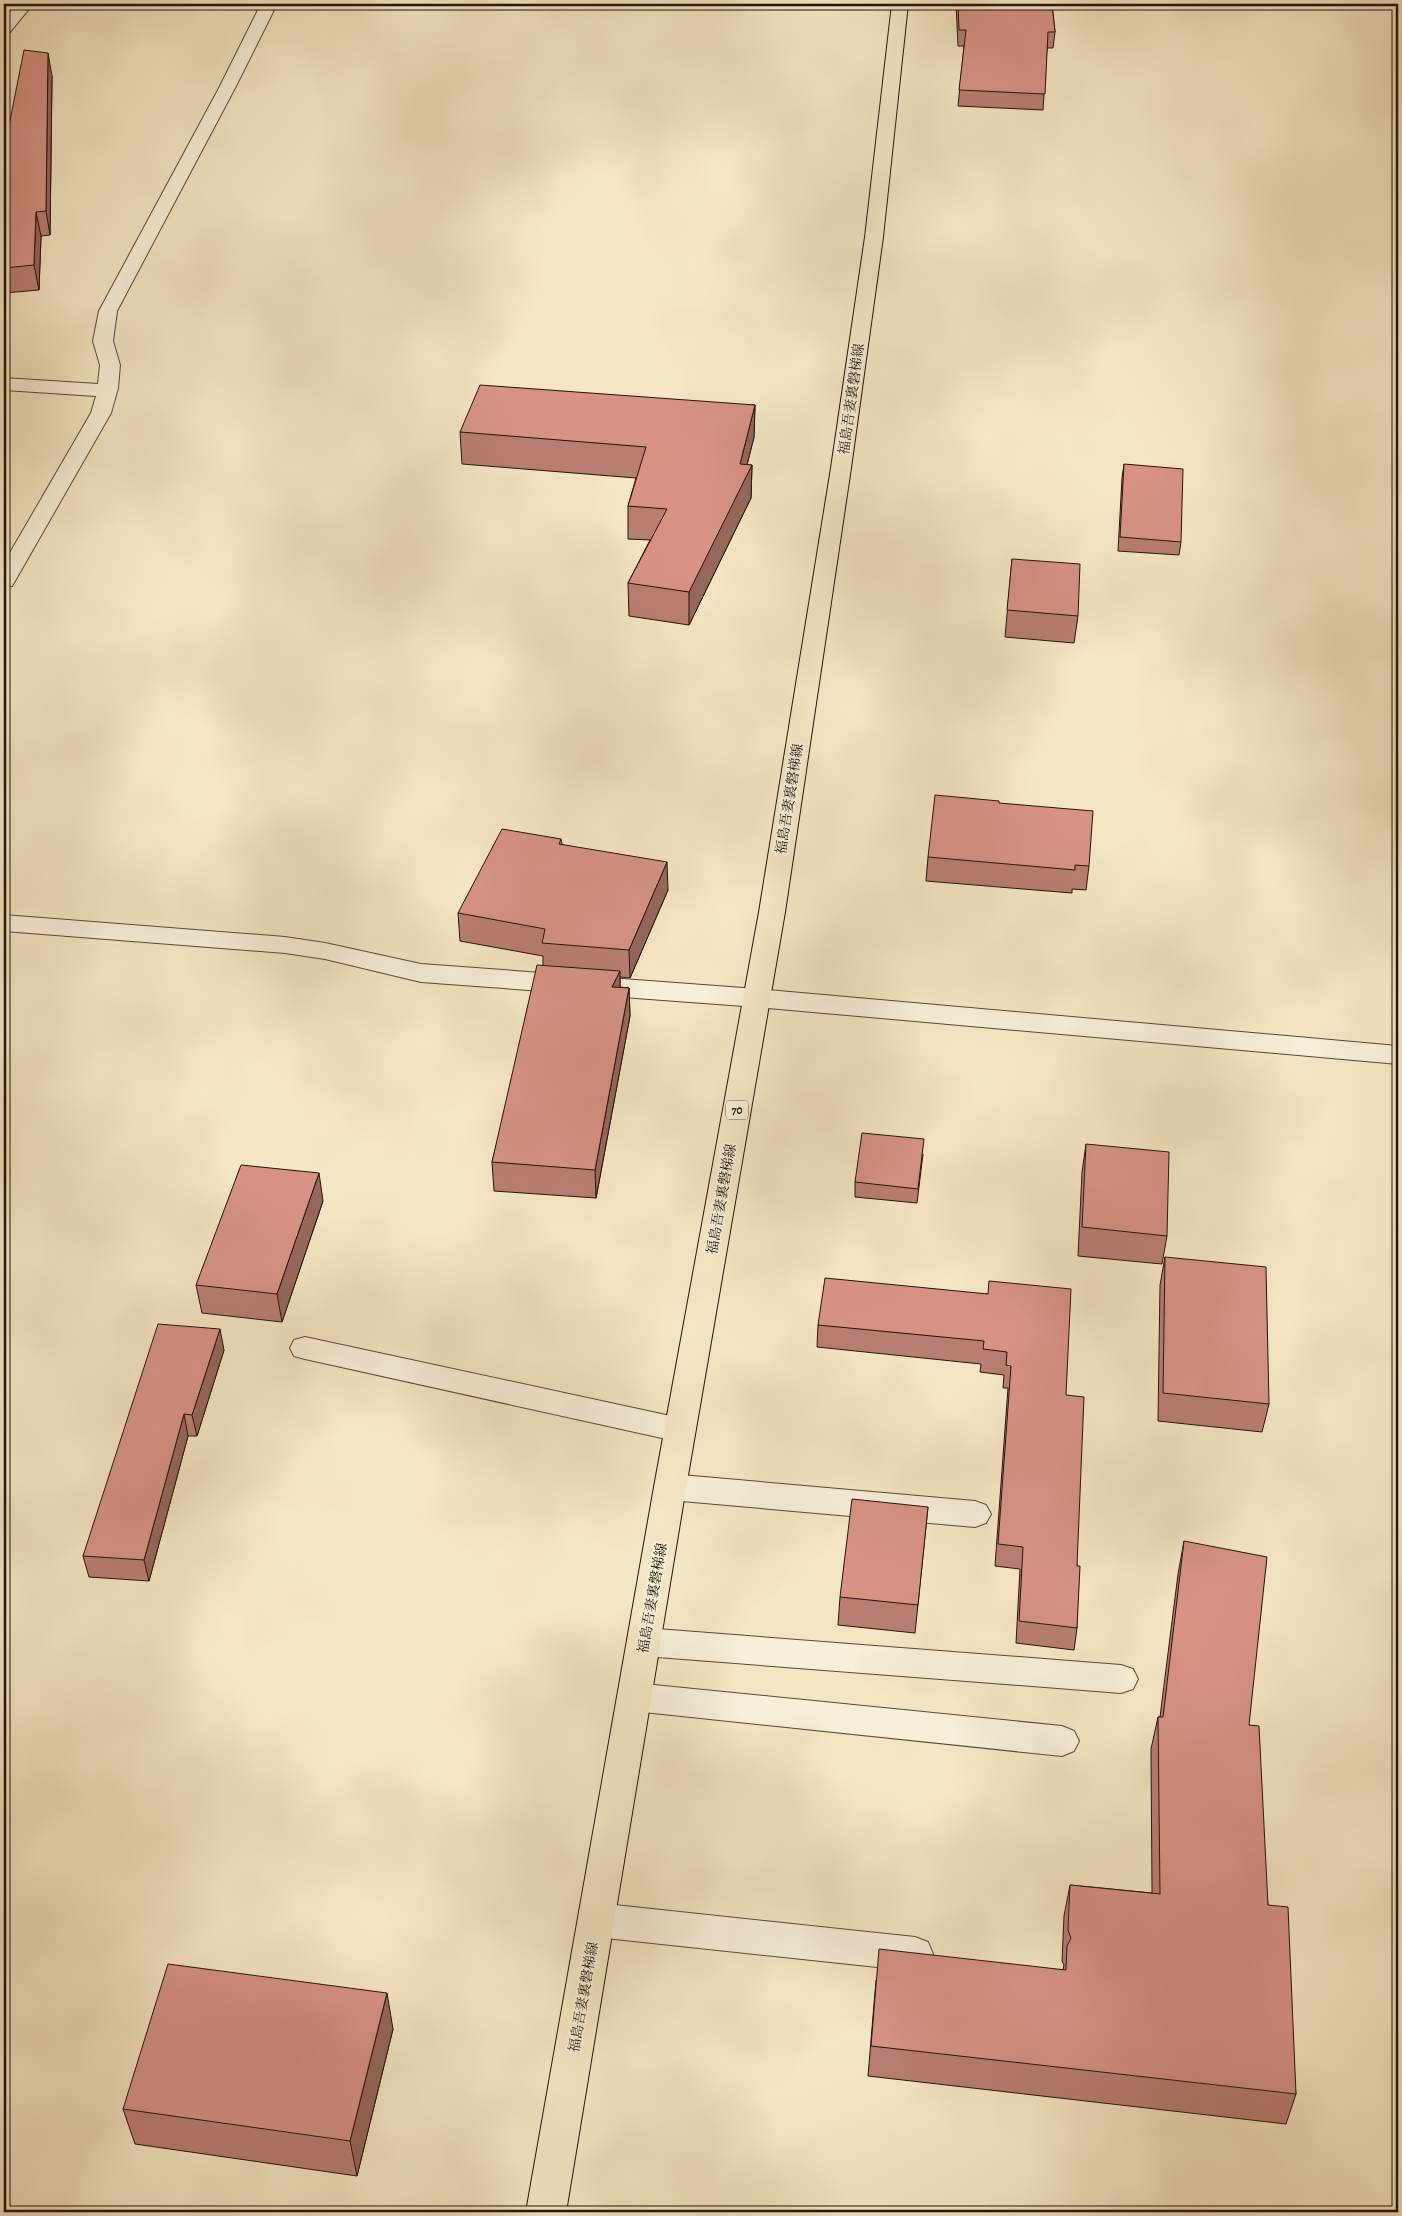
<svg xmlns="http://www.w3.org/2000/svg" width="1402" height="2216" font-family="Alegreya,'Noto Serif JP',serif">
<rect width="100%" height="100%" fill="#f5e6c3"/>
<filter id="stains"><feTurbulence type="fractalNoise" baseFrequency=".004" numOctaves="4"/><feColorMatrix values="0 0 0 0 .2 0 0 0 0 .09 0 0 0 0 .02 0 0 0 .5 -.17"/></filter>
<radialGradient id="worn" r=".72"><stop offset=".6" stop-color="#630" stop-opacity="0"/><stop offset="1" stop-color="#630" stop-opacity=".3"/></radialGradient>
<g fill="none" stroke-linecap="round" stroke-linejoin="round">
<!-- lane casing -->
<g stroke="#574835" stroke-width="2">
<path id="lane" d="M305,1337L680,1418L691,1421L695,1430L691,1439L680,1442L305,1359L294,1356L290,1348L294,1340Z
M670,1474L975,1501L986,1505L991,1514L986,1523L975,1527L670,1500L659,1496L654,1487L659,1478Z
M644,1628L1121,1665L1133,1669L1138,1679L1133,1689L1121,1693L644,1656L632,1652L627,1642L632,1632Z
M634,1683L1062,1726L1074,1731L1079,1741L1074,1751L1062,1756L634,1711L622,1707L617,1697L622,1687Z
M596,1903L915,1937L928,1942L933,1954L928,1966L915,1971L596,1937L583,1932L578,1920L583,1908Z"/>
</g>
<!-- street casing -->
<g stroke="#574835" stroke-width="2">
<path id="street" d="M17,4H33L10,32L4,34V19Z
M261,4H277L235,88L117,311L113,341L120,365L118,388L111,413L15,581L12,586L4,587V563L91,413L96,396L4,390V378L98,384L100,365L93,341L99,311L219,88Z
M4,915L285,937L325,943L421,964L757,989L1398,1046V1064L757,1007L421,982L325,959L285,953L4,931Z"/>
</g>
<!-- primary casing -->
<g stroke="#221306" stroke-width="2">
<path id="primary" d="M892,4H908L883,237L851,468L785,912L686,1487L566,2212H526L654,1487L759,912L831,468L865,237Z"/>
</g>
<!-- lane -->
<use href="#lane" fill="#f8efd8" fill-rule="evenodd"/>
<!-- street -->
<use href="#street" fill="#f8efd8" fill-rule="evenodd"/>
<!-- primary -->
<use href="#primary" fill="#f5e6c3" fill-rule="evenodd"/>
</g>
<!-- wall -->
<path fill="#b97e72" stroke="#221306" d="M956,4H1052L1055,32L1053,48H1047L1043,110L958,106L964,46H958Z
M52,76L50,235L41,236L39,290L4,293V151Z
M755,405L754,437L747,465H752L751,498L689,625L629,616L628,583L650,540L628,539V506L636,478L462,464L460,432Z
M1124,464L1181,542L1179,555L1118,551L1122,478Z
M1012,559L1078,616L1074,643L1005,637Z
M999,803L1089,866L1086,890L1072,889V893L926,881L928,857Z
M561,839L562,844L668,890L630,978L620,977V987L629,988L630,1016L596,1198L494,1191L492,1162L543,965V956L460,941L458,913Z
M1086,1144L1167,1236L1162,1264L1078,1256L1082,1172Z
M923,1154L917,1203L855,1197V1182Z
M323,1201L282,1322L202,1313L196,1285Z
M1165,1257L1269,1404L1262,1432L1158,1421L1160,1285Z
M988,1294L1066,1395L1077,1566V1628L1074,1650L1016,1643L1020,1569L995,1566L1008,1388H1003L1004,1375L980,1372L981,1364L817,1347L818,1325Z
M224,1350L197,1436H188L149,1581L89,1577L83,1556Z
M928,1507L915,1633L838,1625L840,1597Z
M1184,1541L1249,1725L1268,1905L1296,2094L1286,2124L868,2076L876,1980L1063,1970L1064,1965L1062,1961L1064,1916L1070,1885L1152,1893L1151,1749L1158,1717H1160L1178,1574Z
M393,2029L357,2176L135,2144L123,2109Z"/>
<!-- shaded-wall -->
<path fill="#96665c" stroke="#221306" d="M48,53L52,76L50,235L46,211Z
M36,212L41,236L39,290L34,265Z
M755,405L754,437L742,484L752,465L751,498L689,625V592L740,464Z
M667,862L668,890L630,978L629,950Z
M620,971V999L612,987Z
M629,988L630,1016L596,1198L595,1170Z
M319,1173L323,1201L282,1322L277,1294Z
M220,1329L224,1350L197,1436L192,1415Z
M184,1414L188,1436L149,1581L144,1560Z
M387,1993L393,2029L357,2176L350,2141Z"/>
<!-- building -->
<path fill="#d79284" stroke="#221306" d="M958,4H1052L1055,32H1048L1045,94L959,90L966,30H959Z
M24,50L48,53L46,211L36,212L34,265L4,268V151Z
M480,385L755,405L740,464L752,465L689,592L628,583L667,509L628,506L646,447L460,432Z
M1124,464L1183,469L1181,542L1120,537Z
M1012,559L1080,564L1078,616L1007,610Z
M935,795L999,801V803L1093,811L1089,866L1075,865V870L928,857Z
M502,829L561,839L559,844L667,862L629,950L542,943L545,929L458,913Z
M537,965L620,971L612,987L629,988L595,1170L492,1162Z
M862,1133L924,1139L918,1189L855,1182Z
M1086,1144L1169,1152L1167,1236L1082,1227Z
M241,1165L319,1173L277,1294L196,1285Z
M1165,1257L1266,1267L1269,1404L1163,1393Z
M825,1278L988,1294L989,1281L1071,1289L1066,1395L1084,1397L1077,1566H1080L1077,1628L1019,1621L1023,1547L998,1544L1011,1366L1006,1365L1007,1352L983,1349L984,1341L818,1325Z
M158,1324L220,1329L192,1415L184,1414L144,1560L83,1556Z
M852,1499L928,1507L918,1605L840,1597Z
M1184,1541L1267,1557L1249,1725L1259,1726L1268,1905L1288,1907L1296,2094L871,2046L879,1949L1066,1970L1067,1946L1071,1938L1068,1930L1070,1885L1160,1894L1158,1717H1163Z
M168,1964L387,1993L350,2141L123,2109Z"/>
<g text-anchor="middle" stroke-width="4" stroke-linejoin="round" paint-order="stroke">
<!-- shield labels -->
<rect fill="#f8efd8" stroke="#625545" stroke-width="1" x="726" y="1100.5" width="22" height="19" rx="4"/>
<g font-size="12" font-weight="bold" fill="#221306">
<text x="737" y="1114">70</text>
</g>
<!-- street labels -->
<g font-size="14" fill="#221306" stroke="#f8efd8">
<text transform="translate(851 399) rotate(-82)" y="5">福島吾妻裏磐梯線</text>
<text transform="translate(789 799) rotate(-81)" y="5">福島吾妻裏磐梯線</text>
<text transform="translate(721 1199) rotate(-80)" y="5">福島吾妻裏磐梯線</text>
<text transform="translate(652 1598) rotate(-80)" y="5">福島吾妻裏磐梯線</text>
<text transform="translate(583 1997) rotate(-80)" y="5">福島吾妻裏磐梯線</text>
</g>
</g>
<!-- margin -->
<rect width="1402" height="2216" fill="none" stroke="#f5e6c3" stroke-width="20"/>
<rect x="5" y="5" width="1392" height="2206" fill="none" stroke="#221306" stroke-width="2.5"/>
<rect x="10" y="10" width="1382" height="2196" fill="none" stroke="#221306"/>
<rect width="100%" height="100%" filter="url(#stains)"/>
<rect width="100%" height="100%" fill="url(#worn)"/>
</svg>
